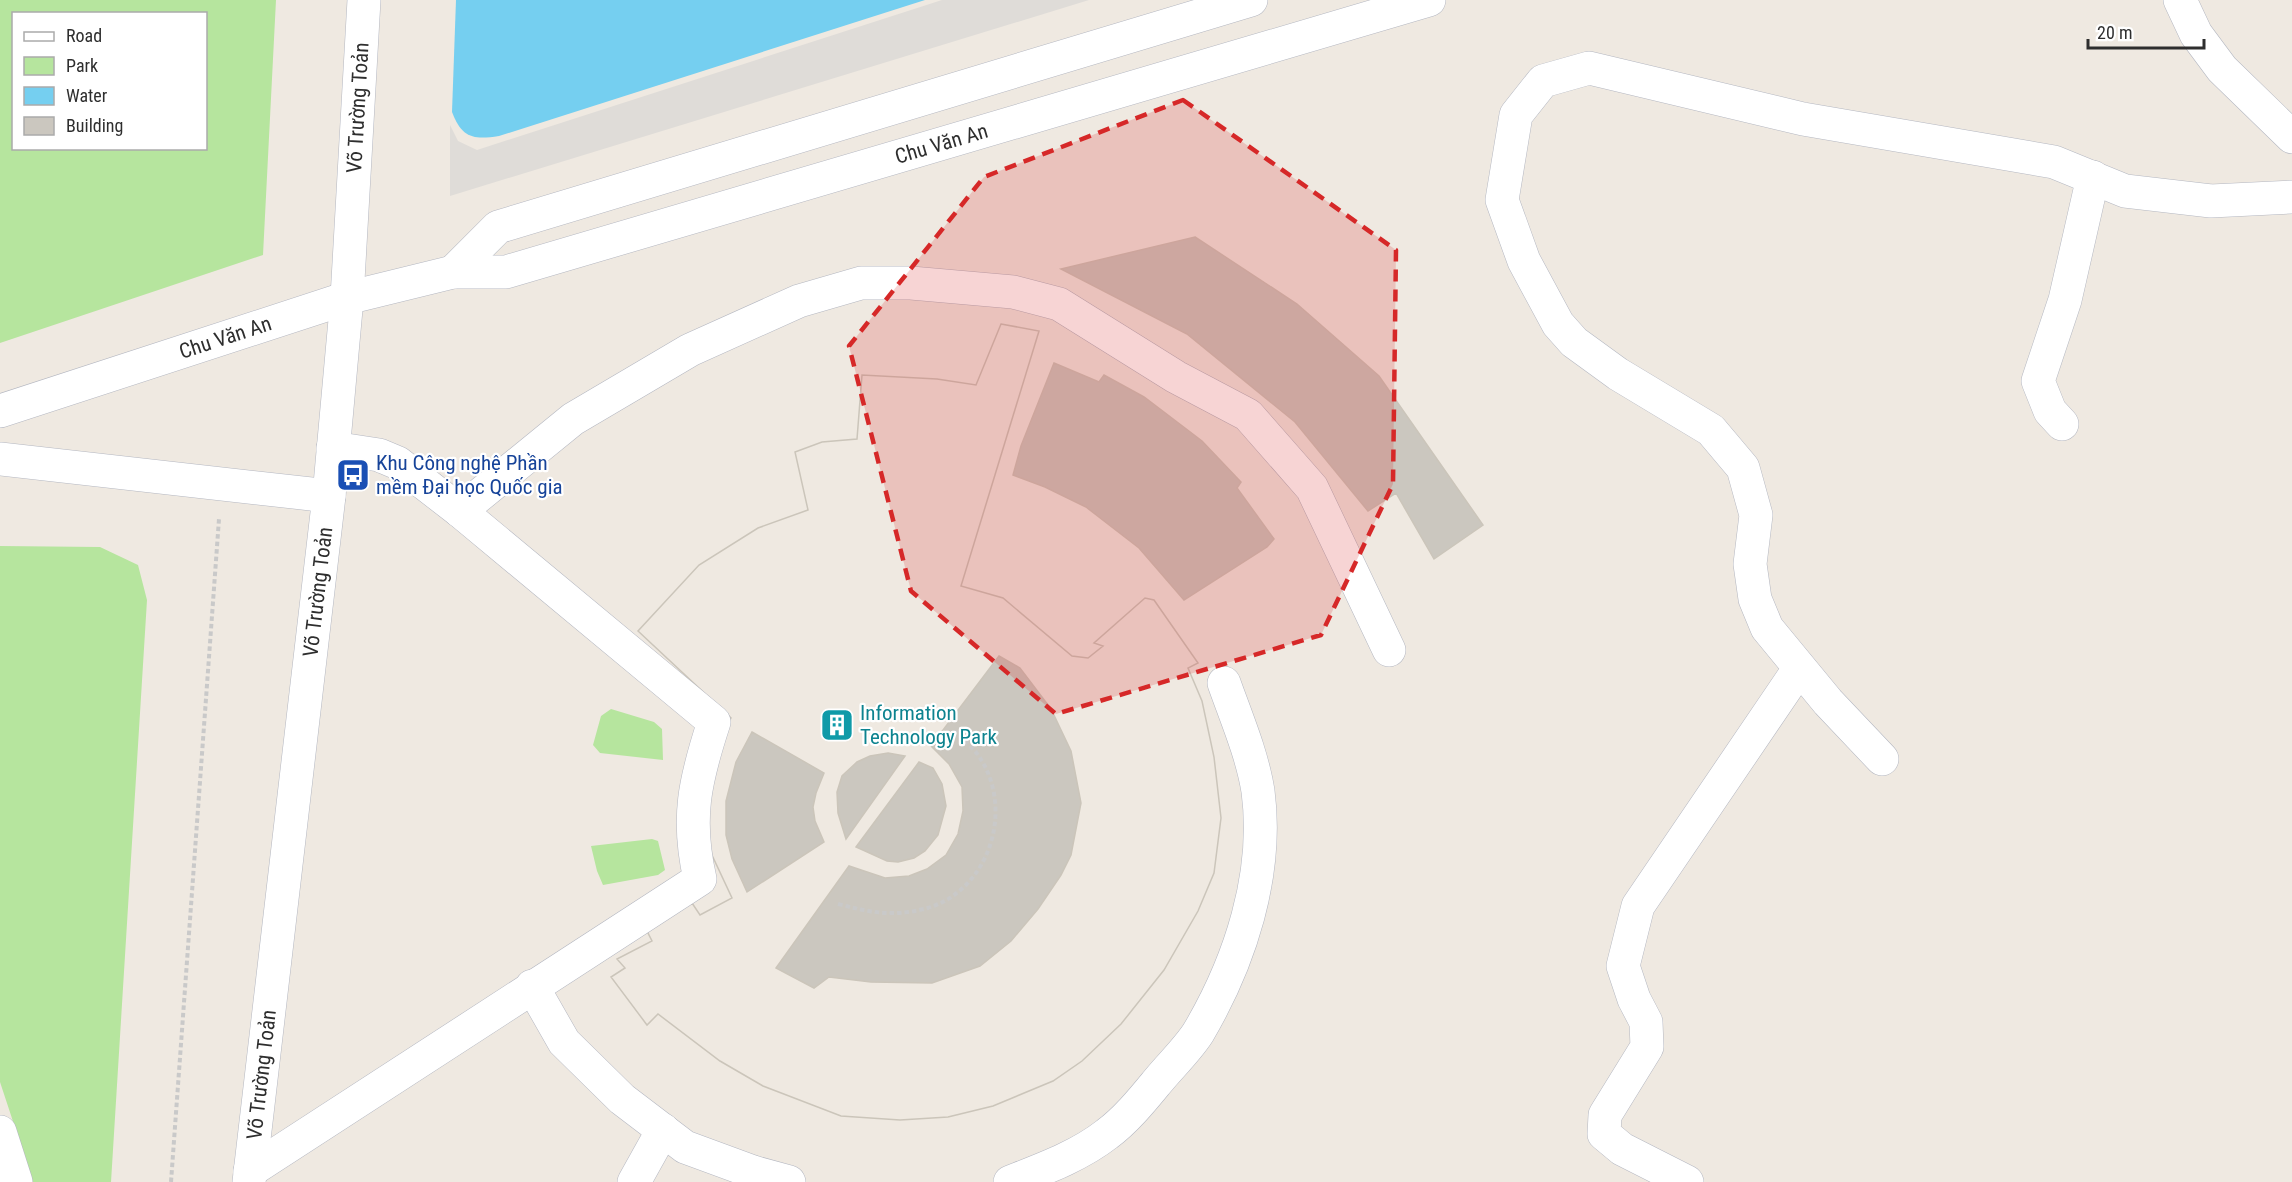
<svg xmlns="http://www.w3.org/2000/svg" width="2292" height="1182" font-family="'Roboto Condensed',sans-serif">
<rect width="100%" height="100%" fill="#efe9e1"/>
<!-- green -->
<path fill="#b6e59e" fill-rule="evenodd" d="M0,0H276L263,255L0,343ZM14,14H206V148H14Z
M0,546L100,547L138,565L147,600L111,1182H33L0,1082Z
M611,709L654,722L662,729L663,760L600,753L593,745L601,716Z
M652,839L658,841L665,870L658,875L603,885L597,871L591,846Z"/>
<!-- plaza -->
<path fill="#dfdcd8" d="M942,0H1089L450,196V125L458,141L477,150Z"/>
<!-- water -->
<path fill="#75cff0" d="M456,0H925L499,136C473,140 462,138 452,112Z"/>
<!-- building -->
<path fill="#cbc7bf" stroke="#cbc5ba" stroke-width="1.5" fill-rule="evenodd" d="M1195,237L1297,304L1379,376L1483,525L1434,559L1396,493L1368,511L1295,422L1187,334L1061,269Z
M1001,324L1039,331L961,586L1003,598L1072,656L1088,658L1103,646L1094,643L1145,598L1154,600L1198,663L1188,668L1202,701L1214,757L1221,818L1214,873L1198,911L1164,970L1121,1024L1082,1061L1053,1081L993,1106L948,1117L900,1120L841,1116L763,1086L720,1061L658,1014L647,1025L611,977L625,968L617,959L652,941L648,933V924L692,903L700,915L732,898L711,853L706,816L719,741L731,718L638,631L699,565L758,528L808,510L795,452L822,442L857,439L862,375L937,379L976,385ZM999,656L1020,668L1051,709L1071,751L1081,803L1071,855L1061,875L1038,909L1011,941L980,966L932,983L871,982L829,977L814,988L776,968L849,866L885,878L909,876L927,869L946,855L958,834L963,811L962,787L949,764L931,746ZM752,732L824,773L816,793L813,807L815,821L824,842L747,892L732,859L726,835V801L736,762ZM888,753L905,756L846,839L838,813L837,792L842,776L857,762L870,756ZM919,762L933,768L942,784L946,806L938,835L925,851L914,858L898,862L887,861L856,847Z
M1001,324L1039,331L961,586L1003,598L1072,656L1088,658L1103,646L1094,643L1145,598L1154,600L1198,663L1188,668L1202,701L1214,757L1221,818L1214,873L1198,911L1164,970L1121,1024L1082,1061L1053,1081L993,1106L948,1117L900,1120L841,1116L763,1086L720,1061L658,1014L647,1025L611,977L625,968L617,959L652,941L648,933V924L692,903L700,915L732,898L711,853L706,816L719,741L731,718L638,631L699,565L758,528L808,510L795,452L822,442L857,439L862,375L937,379L976,385Z
M1054,363L1099,382L1104,375L1144,397L1202,441L1241,482L1237,488L1274,539L1267,547L1184,600L1139,548L1086,507L1045,487L1013,475L1021,446Z"/>
<g fill="none" stroke-linecap="round" stroke-linejoin="round">
<!-- minor casing -->
<g stroke="#b4b7c1" stroke-width="34">
<g id="minor">
<path d="M2180,0L2196,34L2222,69L2292,137"/>
<path d="M453,272L498,227L1251,0"/>
<path id="s1" d="M0,411L347,298L453,272H506L1429,0"/>
<path d="M2062,424L2050,411L2038,381L2065,300L2093,177"/>
<path d="M0,459L329,496"/>
<path d="M460,511L573,419L690,350L799,301L861,283H911L1013,292L1059,304L1176,377L1248,415L1312,488L1389,650"/>
<path d="M1882,759L1828,702L1767,628L1755,599L1750,564L1756,515L1743,468L1711,430L1618,374L1574,342L1558,324L1524,261L1502,200L1516,115L1543,81L1589,68L1803,119L2054,162L2125,191L2211,201L2292,197"/>
<path d="M532,986L564,1042L622,1099L685,1147L753,1172L789,1182"/>
<path d="M0,1132L16,1182"/>
<path d="M250,1171L700,879C686,818 695,780 714,722L460,511L398,463L379,455L333,448"/>
<path id="s2" d="M249,1182L329,496L347,298L364,0"/>
<path d="M634,1182L663,1130"/>
<path d="M1010,1182C1043,1169 1079,1156 1107,1134C1126,1120 1143,1099 1157,1082C1170,1066 1187,1050 1198,1033C1240,962 1269,874 1258,791C1252,754 1236,717 1224,683"/>
<path d="M1687,1182L1622,1149L1604,1134L1605,1115L1647,1047L1646,1022L1634,999L1623,966L1638,906L1799,669"/>
</g>
</g>
<!-- path -->
<path stroke="#c9c9c9" stroke-width="4" stroke-dasharray="4.5 3" stroke-linecap="butt" d="M838,904C869,912 891,917 924,909C987,893 1014,815 982,761C975,749 964,740 954,731
M171,1182L219,519"/>
<!-- minor -->
<use href="#minor" stroke="#fff" stroke-width="33"/>
</g>
<!-- marked area -->
<path fill="#d62828" fill-opacity="0.2" stroke="#d62828" stroke-width="4.5" stroke-dasharray="12 8" stroke-linejoin="round" d="M1183,100L1396,250L1393,484L1321,635L1056,714L911,591L849,346L984,177Z"/>
<!-- icons -->
<defs>
<g id="bus-square" transform="scale(1.725)"><rect x="-9" y="-9" width="18" height="18" rx="4" fill="#1a4fb4" stroke="#fff"/><path d="M-5-6H5V4H4V6H2V4H-2V6H-4V4H-5ZM-3.5-4V0h7V-4ZM-3.5 1.2v1.5H-2V1.2ZM2 1.2v1.5H3.5V1.2Z" fill="#fff"/></g>
<g id="building-square" transform="scale(1.725)"><rect x="-9" y="-9" width="18" height="18" rx="4" fill="#0f9aa8" stroke="#fff"/><path d="M-4-6H4V6H1V3H-1V6H-4ZM-2.5-4.3h1.7v1.8h-1.7ZM.8-4.3h1.7v1.8H.8ZM-2.5-1h1.7V.8h-1.7ZM.8-1h1.7V.8H.8Z" fill="#fff"/></g>
</defs>
<g fill-rule="evenodd">
<use href="#bus-square" x="353" y="475"/>
<use href="#building-square" x="837" y="725"/>
</g>
<g text-anchor="middle" stroke-width="4.5" stroke-linejoin="round" paint-order="stroke">
<!-- street labels -->
<g font-size="21" fill="#2e2e2e" stroke="#fff">
<text dy="7" stroke="none"><textPath href="#s2" startOffset="1080">Võ Trường Toản</textPath></text>
<text dy="7" stroke="none"><textPath href="#s1" startOffset="981">Chu Văn An</textPath></text>
<text dy="7" stroke="none"><textPath href="#s1" startOffset="237">Chu Văn An</textPath></text>
<text dy="7" stroke="none"><textPath href="#s2" startOffset="594">Võ Trường Toản</textPath></text>
<text dy="7" stroke="none"><textPath href="#s2" startOffset="108">Võ Trường Toản</textPath></text>
</g>
<!-- transit labels -->
<g font-size="21" fill="#164399" stroke="#fff" text-anchor="start">
<text x="376" y="470">Khu Công nghệ Phần<tspan x="376" dy="24">mềm Đại học Quốc gia</tspan></text>
</g>
<!-- culture labels -->
<g font-size="21" fill="#0d838f" stroke="#fff" text-anchor="start">
<text x="860" y="720">Information<tspan x="860" dy="24">Technology Park</tspan></text>
</g>
</g>
<!-- legend -->
<rect x="12" y="12" width="195" height="138" fill="#ffffff" stroke="#ababab" stroke-width="1.5"/>
<rect x="24" y="32" width="30" height="9" fill="#ffffff" stroke="#ababab" stroke-width="1.5"/>
<text x="66" y="42" font-size="18" fill="#2e2e2e">Road</text>
<rect x="24" y="57" width="30" height="18" fill="#b6e59e" stroke="#ababab" stroke-width="1.5"/>
<text x="66" y="72" font-size="18" fill="#2e2e2e">Park</text>
<rect x="24" y="87" width="30" height="18" fill="#75cff0" stroke="#ababab" stroke-width="1.5"/>
<text x="66" y="102" font-size="18" fill="#2e2e2e">Water</text>
<rect x="24" y="117" width="30" height="18" fill="#cbc7bf" stroke="#ababab" stroke-width="1.5"/>
<text x="66" y="132" font-size="18" fill="#2e2e2e">Building</text>
<!-- scale -->
<path d="M2088 39v9h116v-9" fill="none" stroke="#2e2e2e" stroke-width="3"/>
<text x="2097" y="39" font-size="18" fill="#2e2e2e" stroke="#ffffff" stroke-width="4.5" paint-order="stroke">20 m</text>
</svg>
